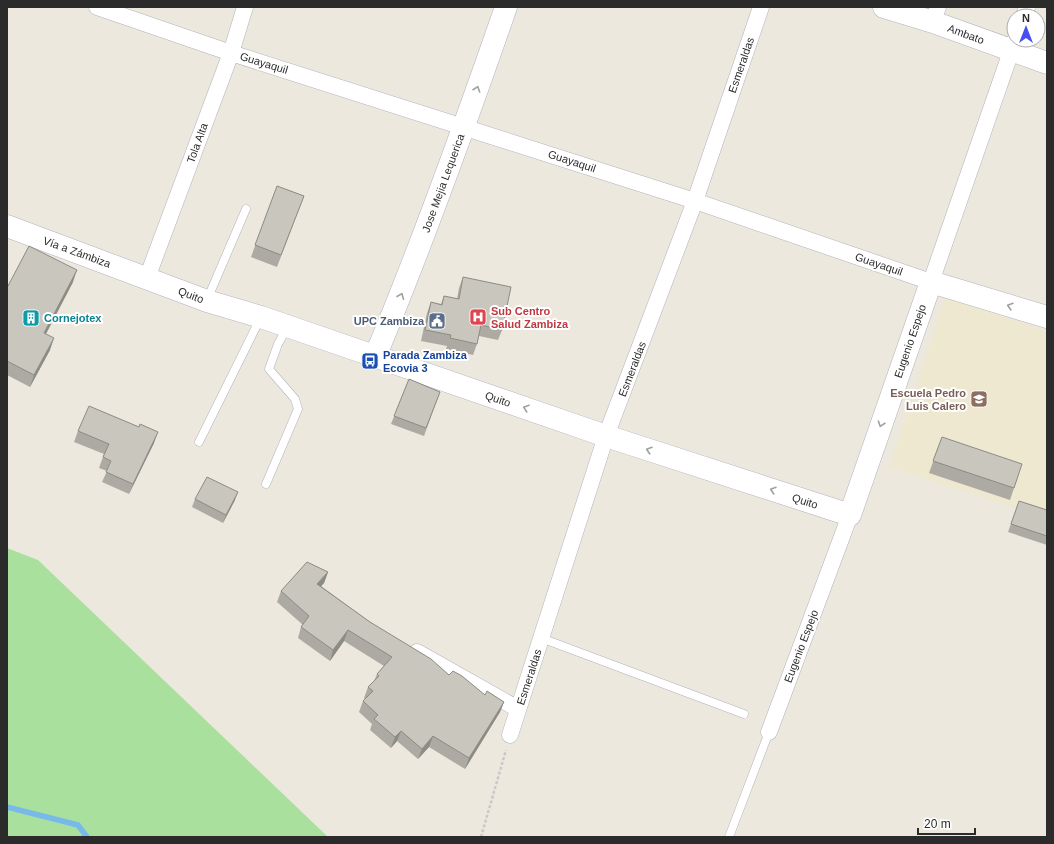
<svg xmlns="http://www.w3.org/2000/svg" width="1054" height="844" font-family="Helvetica,sans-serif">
<rect width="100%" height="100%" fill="#ece8de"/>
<!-- education -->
<path fill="#ede8cf" d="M945,298L1047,331V518L889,467Z"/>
<!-- green -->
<path fill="#aae09e" d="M7,548L38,560L328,837H7Z"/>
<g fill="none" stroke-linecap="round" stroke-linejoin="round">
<!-- stream -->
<path stroke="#77bae9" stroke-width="5.5" d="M7,807L78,825L87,837"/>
<!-- lane casing -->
<g stroke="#b2b2be" stroke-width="9">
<path id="lane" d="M207,300L246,209
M199,442L261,317
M266,484L298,409L295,399L269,369L278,344L287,328
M541,638L744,714
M729,837L769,732"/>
</g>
<!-- street casing -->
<g stroke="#b2b2be" stroke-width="17">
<path id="street" d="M97,7L231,53L695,201L931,282L1015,40
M1024,16L1027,7
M933,22L938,7
M147,278L231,53L245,7
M417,652L518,709
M769,732L850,515
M510,735L606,436L695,201L761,7"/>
</g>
<!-- secondary casing -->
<g stroke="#b2b2be" stroke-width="23">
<path id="secondary" d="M884,7L933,22L1047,63
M7,226L207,301L261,317L606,436L850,515L931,282L1047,317
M375,357C423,242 465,125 506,7"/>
</g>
<!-- path -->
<path stroke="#c8c8c8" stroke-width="2.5" stroke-dasharray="3 2" stroke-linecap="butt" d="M481,837L506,750"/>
<!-- lane -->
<use href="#lane" stroke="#fff" stroke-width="8"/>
<!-- street -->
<use href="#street" stroke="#fff" stroke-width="16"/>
<!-- secondary -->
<use href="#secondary" stroke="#fff" stroke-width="22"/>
</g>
<!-- wall -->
<path fill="#acaaa3" d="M277,186L304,196L277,267L251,257Z
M463,277L502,330L498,340L479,336L477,344L473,355L446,349L447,346L421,341L427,313L431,302L441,304L444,296L457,299L459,288Z
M73,282L46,334L50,350L30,387L7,375V285Z
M409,379L440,392L424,436L391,424Z
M78,431L154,443L129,494L102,482L107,471L99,468L104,454L74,442Z
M942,437L1014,488L1010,500L929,473Z
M195,499L235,500L223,523L192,507Z
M1019,501L1047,510V545L1008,532Z
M328,572L324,583L321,586L370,622L449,675L485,695L504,702L500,712L465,769L429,747L418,759L397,741L391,748L370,730L372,724L359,712L363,701L365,699L364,698L368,687L374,681L377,674L384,666L344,641L330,661L298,638L301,627L303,625L277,602L281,591Z"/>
<!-- shaded-wall -->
<path fill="#8c8b84" d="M77,270L73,282L40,345L44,333Z
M54,338L50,350L30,387L34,375Z
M158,432L154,443L129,494L133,484Z
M238,492L235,500L223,523L226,515Z
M328,572L324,583L313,595L317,584Z
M348,630L344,641L330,661L333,650Z
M504,702L500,712L465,769L469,758Z
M401,731L397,741L391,748L395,737Z
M433,736L429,747L418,759L422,749Z"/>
<!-- building -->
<path fill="#c8c6bd" stroke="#8c8b84" d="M277,186L304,196L281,255L255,245Z
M29,246L77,270L44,333L54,338L34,375L7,361V285L8,286Z
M463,277L511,287L502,330L481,325L477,344L450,338L451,335L425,330L431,302L442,305L444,296L459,299Z
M409,379L440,392L426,428L394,416Z
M89,406L139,427L140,424L158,432L133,484L106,472L111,461L103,457L109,444L78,431Z
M942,437L1022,464L1014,488L933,461Z
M207,477L238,492L226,515L195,499Z
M1019,501L1047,510V536L1011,524Z
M307,562L328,572L317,584L370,622L431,659L449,675L453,671L462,676L485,695L487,691L504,702L469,758L433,736L422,749L401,731L395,737L374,719L378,715L363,701L373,691L368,687L379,676L377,674L392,657L348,630L333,650L301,627L309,616L281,591Z"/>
<!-- one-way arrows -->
<defs><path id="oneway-chevron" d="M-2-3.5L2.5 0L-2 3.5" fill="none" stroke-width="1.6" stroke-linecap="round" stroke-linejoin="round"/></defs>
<g stroke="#a0a0a0">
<use href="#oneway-chevron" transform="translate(477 89) rotate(-71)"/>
<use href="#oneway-chevron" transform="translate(401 296) rotate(-68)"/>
<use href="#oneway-chevron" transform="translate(1010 306) rotate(-163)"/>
<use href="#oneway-chevron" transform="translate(526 408) rotate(-161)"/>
<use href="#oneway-chevron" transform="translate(881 424) rotate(109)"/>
<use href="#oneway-chevron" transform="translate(649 450) rotate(-162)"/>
<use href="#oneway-chevron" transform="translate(773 490) rotate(-162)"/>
</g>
<!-- icons -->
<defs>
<g id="hospital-square" transform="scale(0.9)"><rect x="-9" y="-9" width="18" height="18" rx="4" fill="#e0444e" stroke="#fff"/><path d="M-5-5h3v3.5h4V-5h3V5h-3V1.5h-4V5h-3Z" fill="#fff"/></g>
<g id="building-square" transform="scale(0.9)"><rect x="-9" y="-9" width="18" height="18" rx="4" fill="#0f9aa8" stroke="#fff"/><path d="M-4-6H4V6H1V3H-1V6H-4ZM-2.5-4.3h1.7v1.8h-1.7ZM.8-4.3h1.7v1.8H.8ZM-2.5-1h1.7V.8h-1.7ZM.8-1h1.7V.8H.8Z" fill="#fff"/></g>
<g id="civic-square" transform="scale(0.9)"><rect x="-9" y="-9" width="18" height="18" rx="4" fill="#5c6f8a" stroke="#fff"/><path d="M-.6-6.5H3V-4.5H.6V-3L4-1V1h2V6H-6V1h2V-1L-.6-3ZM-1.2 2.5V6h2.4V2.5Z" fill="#fff"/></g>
<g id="bus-square" transform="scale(0.9)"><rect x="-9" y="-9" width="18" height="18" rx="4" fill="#1a4fb4" stroke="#fff"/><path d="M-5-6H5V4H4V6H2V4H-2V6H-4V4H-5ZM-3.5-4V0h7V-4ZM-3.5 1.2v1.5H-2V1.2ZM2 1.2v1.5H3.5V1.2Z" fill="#fff"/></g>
<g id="school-square" transform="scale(0.9)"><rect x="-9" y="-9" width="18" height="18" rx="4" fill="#8d6e63" stroke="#fff"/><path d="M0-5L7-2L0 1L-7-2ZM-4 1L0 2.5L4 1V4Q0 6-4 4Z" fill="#fff"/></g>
</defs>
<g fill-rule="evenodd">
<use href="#hospital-square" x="478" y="317"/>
<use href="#building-square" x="31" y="318"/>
<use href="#civic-square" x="437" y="321"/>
<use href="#bus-square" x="370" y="361"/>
<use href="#school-square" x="979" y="399"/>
</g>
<g text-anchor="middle" stroke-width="4" stroke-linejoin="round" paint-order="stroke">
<!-- street labels -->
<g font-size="11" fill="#2b2b2b" stroke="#fff">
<text transform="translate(966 34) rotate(20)" y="4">Ambato</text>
<text transform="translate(264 63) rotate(17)" y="4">Guayaquil</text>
<text transform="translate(741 65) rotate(-71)" y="4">Esmeraldas</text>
<text transform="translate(197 143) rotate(-70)" y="4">Tola Alta</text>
<text transform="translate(572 161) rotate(18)" y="4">Guayaquil</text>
<text transform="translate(443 183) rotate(-70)" y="4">Jose Mejia Lequerica</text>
<text transform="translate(77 252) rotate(20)" y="4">Vía a Zámbiza</text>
<text transform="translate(879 264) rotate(19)" y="4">Guayaquil</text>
<text transform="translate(191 295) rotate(21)" y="4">Quito</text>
<text transform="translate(910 341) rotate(-71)" y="4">Eugenio Espejo</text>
<text transform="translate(632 369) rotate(-69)" y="4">Esmeraldas</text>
<text transform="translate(498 399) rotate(19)" y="4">Quito</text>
<text transform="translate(805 501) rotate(18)" y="4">Quito</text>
<text transform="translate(801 646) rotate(-69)" y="4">Eugenio Espejo</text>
<text transform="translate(529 677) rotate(-72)" y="4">Esmeraldas</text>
</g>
<!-- health labels -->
<g font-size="11" font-weight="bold" fill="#be3a42" stroke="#fff" text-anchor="start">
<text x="491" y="315">Sub Centro<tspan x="491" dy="13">Salud Zambiza</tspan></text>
</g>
<!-- culture labels -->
<g font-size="11" font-weight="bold" fill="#0d838f" stroke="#fff" text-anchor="start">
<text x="44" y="322">Cornejotex</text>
</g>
<!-- service labels -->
<g font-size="11" font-weight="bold" fill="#4e5e75" stroke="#fff" text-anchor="end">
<text x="424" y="325">UPC Zambiza</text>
</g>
<!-- transit labels -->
<g font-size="11" font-weight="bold" fill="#164399" stroke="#fff" text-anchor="start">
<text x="383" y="359">Parada Zambiza<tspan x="383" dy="13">Ecovia 3</tspan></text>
</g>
<!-- education labels -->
<g font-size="11" font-weight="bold" fill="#785e54" stroke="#fff" text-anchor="end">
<text x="966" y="397">Escuela Pedro<tspan x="966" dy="13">Luis Calero</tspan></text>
</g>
</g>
<!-- border -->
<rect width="1054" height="844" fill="none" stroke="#2b2b2b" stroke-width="16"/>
<!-- north arrow -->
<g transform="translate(1026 28)"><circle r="19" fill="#ffffff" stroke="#aaaaaa"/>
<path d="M0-3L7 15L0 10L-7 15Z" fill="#464df1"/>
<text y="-6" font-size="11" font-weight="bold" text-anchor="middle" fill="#2b2b2b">N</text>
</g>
<!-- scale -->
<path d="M918 828v6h57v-6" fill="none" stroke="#2b2b2b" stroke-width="2"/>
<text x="924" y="828" font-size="12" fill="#2b2b2b" stroke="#ffffff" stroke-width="3" paint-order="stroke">20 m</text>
</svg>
